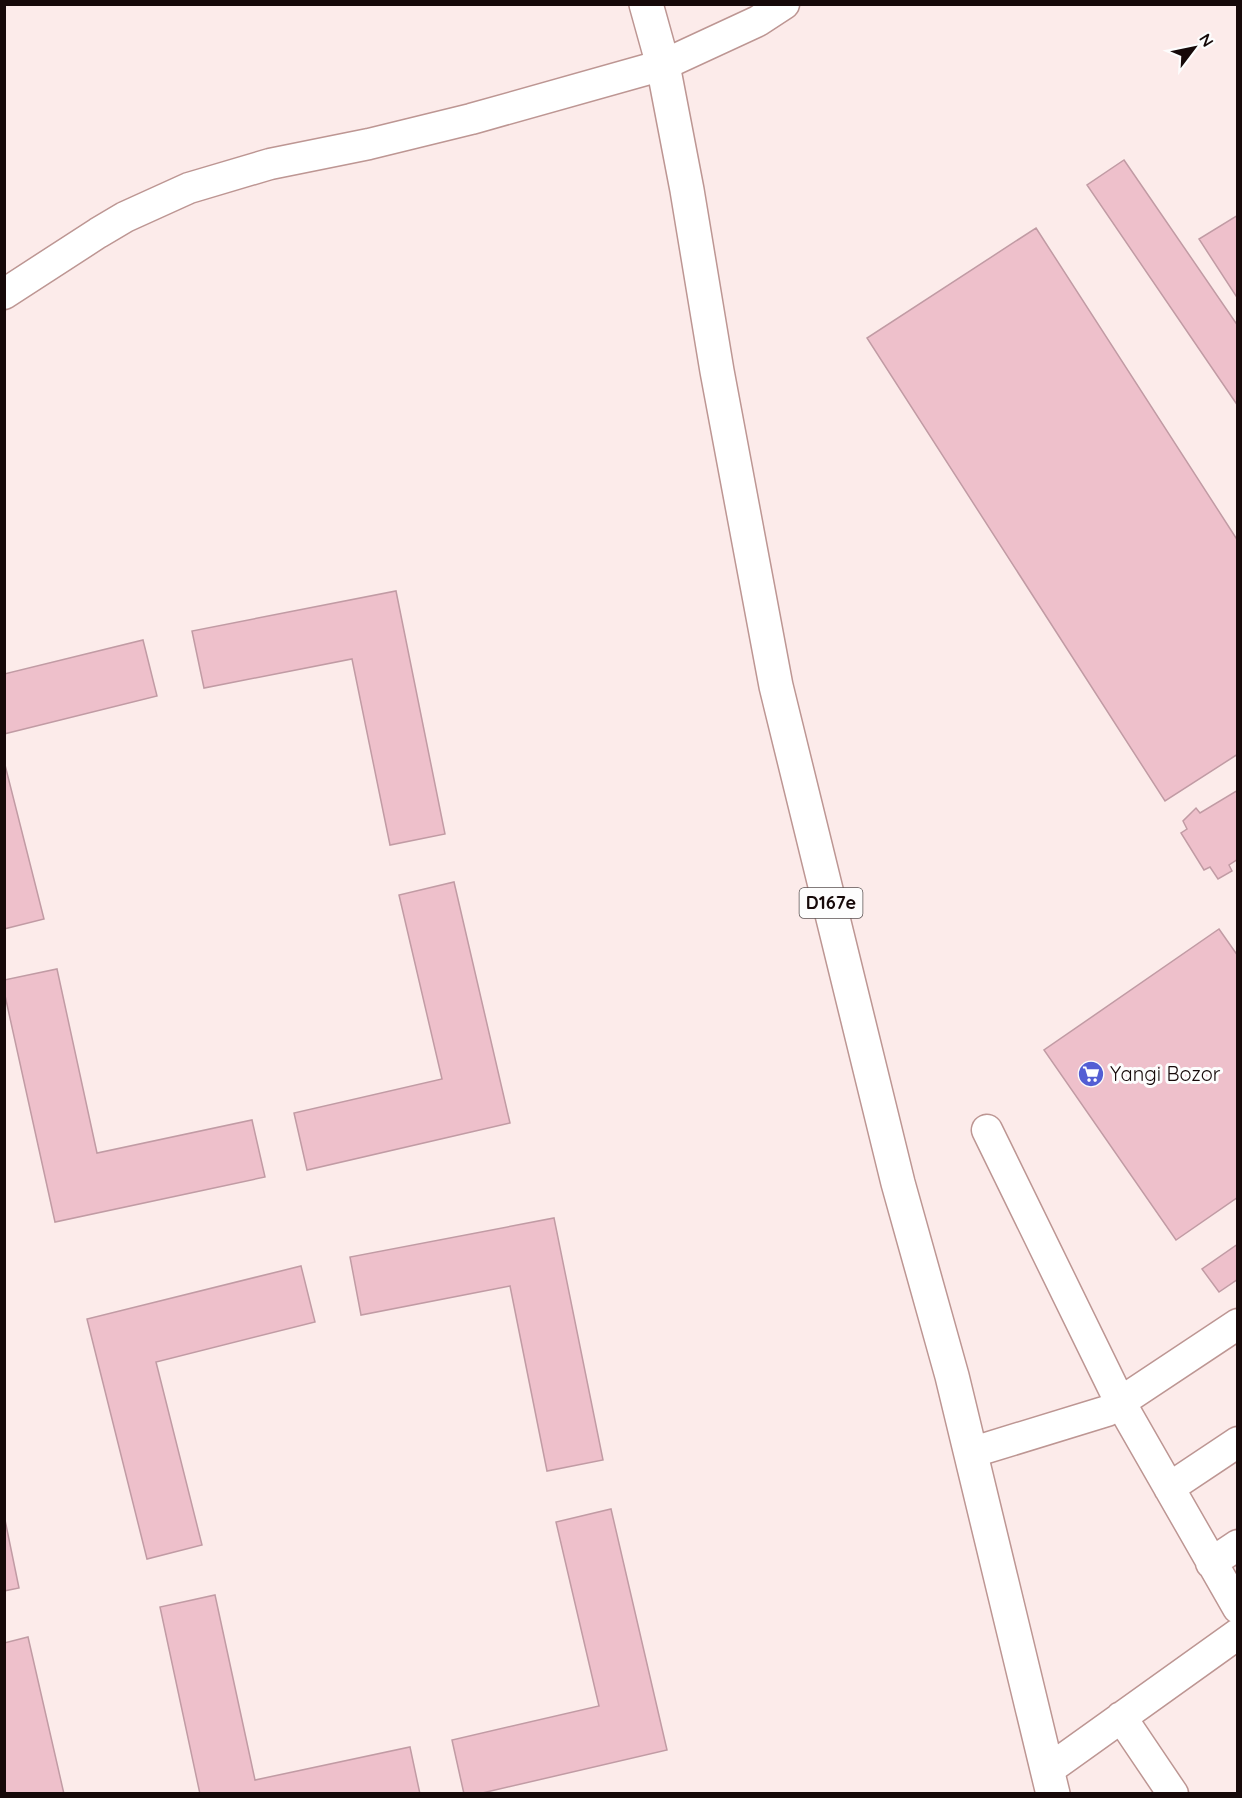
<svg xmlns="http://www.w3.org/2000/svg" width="1242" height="1798" font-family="Quicksand,sans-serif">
<rect width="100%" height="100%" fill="#fcebea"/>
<!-- building -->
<path fill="#eec0cb" stroke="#c19ba4" stroke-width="1.5" d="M1124,160L1238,326V406L1087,185Z
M1238,215V299L1199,239Z
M1036,228L1238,541V754L1165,801L867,338Z
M396,591L445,834L390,845L352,659L204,688L192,631Z
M143,640L157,696L4,734V674Z
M4,761L44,919L4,929Z
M1238,790V859L1229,865L1232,871L1218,879L1210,867L1204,870L1181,833L1187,829L1183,821L1196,808L1200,813Z
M454,882L510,1123L307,1170L294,1113L442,1079L399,895Z
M1219,929L1238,956V1197L1176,1240L1044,1050Z
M57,969L97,1153L252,1120L265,1177L55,1222L4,991V980Z
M554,1218L603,1460L547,1471L510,1286L361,1315L350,1257Z
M1238,1244V1279L1219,1292L1202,1269Z
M301,1266L315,1322L156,1362L202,1545L147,1559L87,1319Z
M611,1509L667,1750L478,1794H464L452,1740L599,1706L556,1522Z
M4,1515L19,1588L4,1591Z
M215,1595L255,1780L410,1747L420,1794H200L160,1607Z
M28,1637L64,1794H6L4,1786V1643Z"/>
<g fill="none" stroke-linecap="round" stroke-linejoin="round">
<!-- minor casing -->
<g stroke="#bd9693" stroke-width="33">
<path id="minor" d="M4,294L98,233L125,217L189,188L270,164L369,144L471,119L663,65L758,21L784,4
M987,1130L1120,1402L1238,1608
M970,1453L1107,1411L1238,1324
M1169,1488L1238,1442
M1211,1563L1238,1545
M1121,1717L1173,1794
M1048,1770L1238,1634"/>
</g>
<!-- major casing -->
<g stroke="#bd9693" stroke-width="36">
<path id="major" d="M646,4L663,65L687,190L717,371L776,686L898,1183L952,1376L1053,1794"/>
</g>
<!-- minor -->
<use href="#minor" stroke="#fff" stroke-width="30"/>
<!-- major -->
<use href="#major" stroke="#fff" stroke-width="33"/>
</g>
<!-- icons -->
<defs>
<g id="supermarket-disc" transform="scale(1.35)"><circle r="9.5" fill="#535ed4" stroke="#fdfdfd"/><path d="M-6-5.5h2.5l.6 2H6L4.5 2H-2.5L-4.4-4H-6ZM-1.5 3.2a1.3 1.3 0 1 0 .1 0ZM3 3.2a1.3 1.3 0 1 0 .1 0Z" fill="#fff"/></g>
</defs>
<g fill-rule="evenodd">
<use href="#supermarket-disc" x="1091" y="1074"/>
</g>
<g text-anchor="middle" stroke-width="6" stroke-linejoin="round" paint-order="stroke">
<!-- shield labels -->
<rect fill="#fdfdfd" stroke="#5b5252" stroke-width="1.5" x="799.5" y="888" width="63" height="30" rx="4.5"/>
<g font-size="18" font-weight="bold" fill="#160909">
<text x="831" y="909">D167e</text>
</g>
<!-- poi labels -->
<g font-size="20" fill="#160909" stroke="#fdfdfd" text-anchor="start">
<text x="1110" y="1081">Yangi Bozor</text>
</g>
</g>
<!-- border -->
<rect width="1242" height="1798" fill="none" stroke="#160909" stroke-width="12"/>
<!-- north arrow -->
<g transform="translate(1194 48) rotate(58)" stroke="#fdfdfd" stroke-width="4.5" paint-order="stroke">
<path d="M0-4.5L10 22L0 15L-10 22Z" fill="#160909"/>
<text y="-9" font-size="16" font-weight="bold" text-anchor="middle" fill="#160909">N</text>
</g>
</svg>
